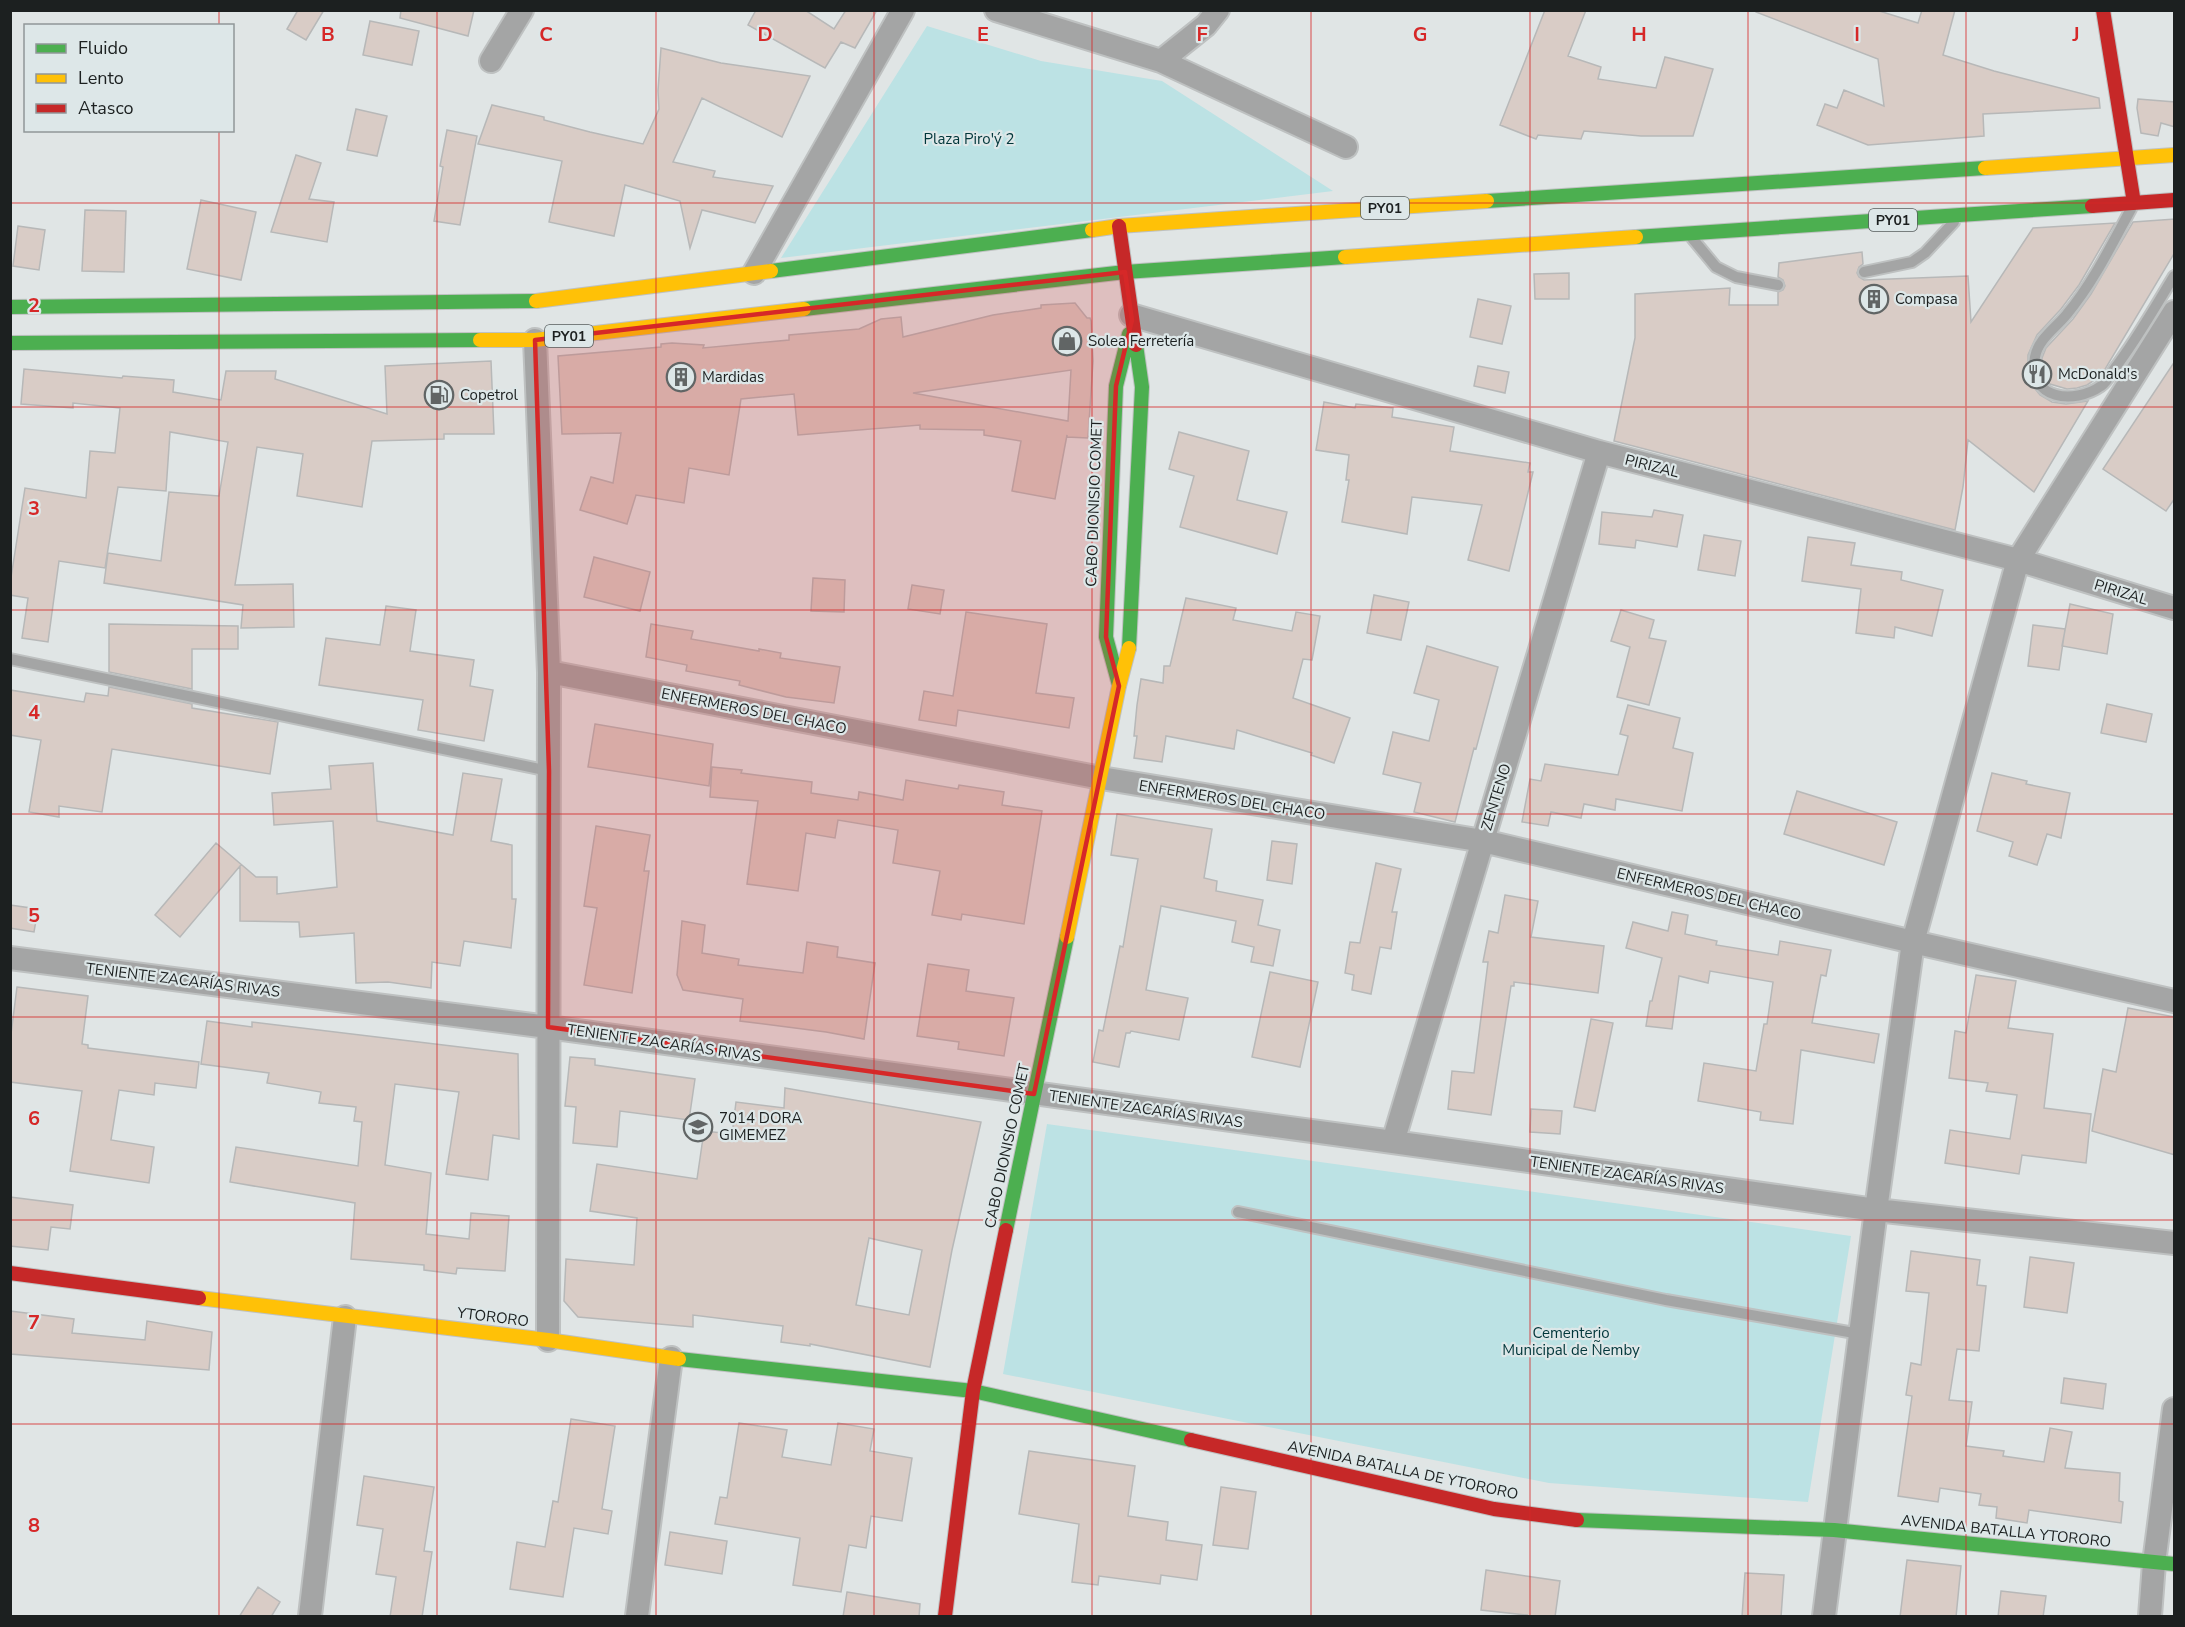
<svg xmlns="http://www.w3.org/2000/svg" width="2185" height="1627" font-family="'Nunito Sans',sans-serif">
<rect width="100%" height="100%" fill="#e0e5e5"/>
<!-- green -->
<path fill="#bce2e4" d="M927,26L1041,61L1162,81L1333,191L781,258Z
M1047,1124L1851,1236L1808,1502L1549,1483L1003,1374Z"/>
<!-- building -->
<path fill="#d9ccc6" stroke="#b7b8b8" stroke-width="1.5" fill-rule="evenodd" d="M298,10H324L306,40L287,29Z
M401,10H474L468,36L400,18Z
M756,10H805L834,29L846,10H877L855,48L841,42L825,68L748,25Z
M1545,10H1586L1568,56L1601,67L1598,79L1656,88L1665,57L1713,69L1693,136H1641L1584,131L1581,139L1538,135L1536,139L1500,125Z
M1756,10H1876L1918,23L1922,10H1955L1943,55L1994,71L2099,98L2100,108L1983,114L1984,136L1868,145L1817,125L1825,104L1837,108L1844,90L1884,106L1878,59L1756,12Z
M370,21L419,31L412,65L363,55Z
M661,48L721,63L810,76L782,137L702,98L673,162L715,171L713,177L773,186L755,223L702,210L690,248L680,201L625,185L614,236L549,222L562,161L478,144L492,105L544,117V120L590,132L643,144L659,109L658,91Z
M2138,99L2175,102V127L2161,123L2158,136L2141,133L2137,108Z
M356,109L387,116L377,156L347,150Z
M447,130L477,136L460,225L434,221L443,167L440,166Z
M296,155L321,163L309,199L334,202L327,242L271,232Z
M201,200L256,212L241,280L187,269Z
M85,210L126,211L124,272L82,271Z
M2175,219V252L2101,376L2087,385L2077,388L2067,389L2050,384L2045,378L2042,370V358L2046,348L2073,319L2091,294L2133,222Z
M2115,223L2079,285L2061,309L2037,335L2028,355V374L2032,385L2040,395L2052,402L2066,404L2088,401L2034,492L1968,440L1963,487L1955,530L1614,441L1635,338V294L1730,288L1729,305H1778V292L1783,290L1785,286L1783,280L1778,277L1779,263L1862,252L1863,264L1859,267L1857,273L1859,277L1864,280L1968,276L1971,322L2033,228Z
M18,226L45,230L39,270L13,266Z
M1569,273V299H1535L1534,274Z
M1478,299L1511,306L1502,344L1470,337Z
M1075,303L1087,318H1090L1091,321L1093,361L1088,438L1067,437V435L1055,499L1012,491L1021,441L984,435V430L920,429V425L798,435L794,394L741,399L729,475L689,468L684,503L636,495L627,524L580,510L591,477L613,483L621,433L562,434L558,356L661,347V344L672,343L704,345L703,348L789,340V335L859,329L881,319L901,317L903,337L993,315L1041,308V305ZM1071,370L1068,421L913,393Z
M491,361L494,434H444V439L372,441L362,507L297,496L303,454L257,447L235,585L293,584L294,627L241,628L243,605L104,583L108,553L161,561L169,492L219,496L228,442L170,432L166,491L118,487L105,568L59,561L48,642L22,638L28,598L10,595V584L25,488L86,498L90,451L115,453L120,408L73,403V408L21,404L24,369L122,378L123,376L174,380L173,392L221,400L226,371H276L275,379L387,414L385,366Z
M2175,361V498L2166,511L2103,469Z
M1478,366L1509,372L1505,393L1474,386Z
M1324,402L1355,408L1356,404L1393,408L1392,417L1454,427L1450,451L1530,463L1528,472H1533L1509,571L1468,560L1482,505L1412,497L1407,534L1342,522L1349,480H1346L1349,455L1316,450Z
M1179,432L1249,451L1237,500L1287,512L1277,554L1180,527L1194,476L1169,469Z
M1654,510L1683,515L1677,547L1636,540L1635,548L1599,544L1602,512L1652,517Z
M1704,535L1741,541L1735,576L1698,570Z
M1808,537L1855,543L1851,565L1902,572L1901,580L1943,590L1932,636L1895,627L1894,638L1856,633L1861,589L1802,581Z
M594,557L650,572L640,611L584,597Z
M813,578L845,580L844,612L811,611Z
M912,585L944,590L940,614L908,609Z
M1374,595L1409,602L1401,640L1367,633Z
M1186,598L1236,608L1233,620L1292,631L1296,612L1320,616L1312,660L1303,659L1293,698L1350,718L1334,763L1311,755L1312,753L1237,730L1234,749L1166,736L1162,762L1134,758L1137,736H1134L1137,705L1141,679L1163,683L1164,666H1170Z
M2070,604L2113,614L2107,654L2062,646Z
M386,606L416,610L410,651L474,660L470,686L493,690L484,741L418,730L423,700L319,685L326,638L380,645Z
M1621,610L1654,620L1649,638L1666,641L1649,705L1617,697L1630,647L1611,641Z
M966,612L1047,624L1036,693L1074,698L1069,728L958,710L956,726L919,720L924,691L953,696Z
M109,624L238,626V649H192V689L109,672Z
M651,624L693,631L691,639L759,651V649L781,653L780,658L840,667L834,703L786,697L739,685L740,681L686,671L687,665L646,657Z
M2033,625L2065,629L2059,670L2028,666Z
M1427,646L1498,667L1476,749L1474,748L1455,822L1414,812L1421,783L1383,774L1393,732L1429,741L1439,700L1414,693Z
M109,687L192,704V708L278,722L270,774L112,749L102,812L59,806V817L29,812L41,740L10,735V690L84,702L86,693L108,696Z
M2107,704L2152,714L2146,742L2101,733Z
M1628,705L1680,718L1673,748L1693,753L1682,811L1616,799L1615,810L1584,804L1581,818L1551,812L1548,826L1522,822L1530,779L1541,781L1545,764L1618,775L1628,736L1620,734Z
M595,724L713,744L709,786L588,767Z
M373,763L377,821L453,835L463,773L502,779L491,841L512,845V899H516L511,948L464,941L460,966L432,962L431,988L388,982L356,983L354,933L300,937L299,922L240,921V866L180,937L155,915L216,843L256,877H277V894L337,887L333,821L274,825L272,793L331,789L329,766Z
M712,767L742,770L741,773L812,782L811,793L858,800L859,792L903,800L906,780L958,789L959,785L1004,792L1002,805L1042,811L1024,924L962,914L961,920L932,915L940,871L893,863L898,830L838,820L835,838L806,833L798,891L747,884L758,801L710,797Z
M1992,773L2027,781L2026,784L2070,793L2061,838L2047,834L2037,865L2009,856L2013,842L1977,831Z
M1797,791L1897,822L1884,865L1784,834Z
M1117,814L1212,829L1204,878L1217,881L1216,891L1263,900L1258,925L1280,930L1273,966L1251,962L1254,947L1232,942L1236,921L1161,906L1146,990L1188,998L1179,1040L1131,1031L1130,1033H1126L1119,1067L1093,1062L1099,1030L1103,1031L1120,946L1123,947L1138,859L1111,855Z
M596,826L650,835L644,871H649L632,993L584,985L597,908L584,906Z
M1272,841L1297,844L1292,884L1267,880Z
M1376,863L1401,869L1392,912H1397L1391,949L1380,947L1371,994L1352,990L1354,975L1345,973L1350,942L1360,943Z
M1505,895L1538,901L1531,937L1604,946L1598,993L1514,982V986H1511L1491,1115L1448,1109L1452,1071L1474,1073L1488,962H1483L1489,931L1498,933Z
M10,905L38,909L34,932L10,928Z
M1672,912L1688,915L1685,934L1717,941L1716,945L1778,955L1780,941L1831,950L1826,976L1821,975L1812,1023L1879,1034L1874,1063L1801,1050L1793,1124L1760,1120L1761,1112L1698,1101L1704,1063L1756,1071L1764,1024H1767L1773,982L1710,971L1708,983L1679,976L1672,1029L1646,1026L1650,1001H1652L1662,958L1626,948L1633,922L1668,931Z
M682,921L705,925L702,953L739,959L738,965L803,973L807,942L838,947L837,957L875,963L864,1039L826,1032L740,1021L743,999L683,990L677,975Z
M928,964L969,970L966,991L1014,998L1004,1056L958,1049L959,1042L917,1036Z
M1270,972L1318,982L1300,1067L1252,1057Z
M1976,975L2016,981L2008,1028L2053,1034L2044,1108L2091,1114L2086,1163L2022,1155L2019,1174L1945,1163L1950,1130L2010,1139L2017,1095L1986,1091L1988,1083L1949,1078L1955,1031L1966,1033Z
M17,987L88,996L82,1044L88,1045V1048L199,1062L196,1088L155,1083L154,1095L119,1090L111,1140L154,1147L149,1183L70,1171L82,1091L10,1082V1042Z
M2128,1008L2175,1017V1155L2092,1131L2103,1069L2116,1072Z
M1591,1019L1613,1023L1595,1111L1574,1107Z
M207,1021L252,1027V1022L518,1054L519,1139L493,1135L488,1180L446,1174L459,1092L395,1084L385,1165L431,1173L426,1234L469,1239L471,1213L509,1216L505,1271L457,1268L456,1274L424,1270V1265L351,1259L355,1203L230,1182L236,1147L358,1166L362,1122L354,1121L356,1107L319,1103L321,1092L267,1083L269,1073L201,1064Z
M570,1057L595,1059V1065L695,1079L689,1120L620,1111L617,1147L573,1143L576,1107L565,1106Z
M785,1088L981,1122L952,1250L930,1367L810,1344V1346L781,1342L783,1326L693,1315V1327L578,1317L564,1301L566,1259L634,1265L637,1218L590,1211L597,1164L697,1179L704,1131L732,1134L736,1102L784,1108ZM869,1238L922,1250L909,1315L856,1305Z
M1531,1109L1562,1111L1560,1134L1530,1132Z
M10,1197L73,1205L70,1229L51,1227L48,1250L10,1246Z
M1911,1251L1980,1260L1977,1285L1986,1286L1979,1351L1957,1349L1949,1400L1972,1402L1966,1446L2004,1451L2003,1456L2044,1462L2050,1428L2072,1432L2065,1468L2120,1473L2119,1501L2123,1502L2121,1523L2029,1510L2027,1523L1996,1518L1997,1507L1979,1505L1981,1494L1940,1488L1938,1502L1898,1496L1912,1396L1906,1395L1911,1363L1921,1365L1929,1293L1906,1291Z
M2030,1257L2074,1263L2067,1313L2024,1307Z
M10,1311L74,1319L72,1333L145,1340L147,1321L212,1332L209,1370L10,1354Z
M2064,1378L2106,1384L2103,1409L2061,1403Z
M571,1419L615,1426L602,1509L612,1511L608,1534L574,1528L563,1597L510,1589L517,1542L545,1547L553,1501L558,1502Z
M739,1423L787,1430L782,1457L831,1465L838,1423L874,1429L870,1451L912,1458L902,1521L871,1516L866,1548L849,1545L841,1592L793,1585L800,1538L715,1524L720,1497L727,1498Z
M1029,1451L1135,1466L1128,1516L1168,1522L1166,1540L1202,1545L1197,1580L1161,1575L1160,1584L1099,1576L1098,1585L1072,1582L1079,1524L1019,1514Z
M364,1476L434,1487L424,1551L432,1552L422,1617H390L396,1577L376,1574L383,1529L357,1525Z
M1221,1487L1256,1492L1248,1549L1213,1545Z
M670,1532L727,1541L722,1574L665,1565Z
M1907,1560L1961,1566L1956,1617H1900Z
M1486,1570L1560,1581L1555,1617H1526L1527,1615L1481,1610Z
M1745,1573L1784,1575L1781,1617H1742Z
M258,1587L280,1602L271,1617H239Z
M2001,1591L2046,1596L2043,1617H1998Z
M847,1592L920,1604L919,1617H843Z"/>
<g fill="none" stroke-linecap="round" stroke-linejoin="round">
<!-- lane casing -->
<g stroke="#bec1c1" stroke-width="14">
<path id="lane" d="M2131,209C2112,244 2093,283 2067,314C2056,328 2038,339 2035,357C2028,400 2074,405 2101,386C2107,382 2111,374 2115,368C2137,339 2155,307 2174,276
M1692,238L1716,267L1736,277L1778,285
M1864,272L1912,262L1925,253L1954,222
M10,659L549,771
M1238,1212L1666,1300L1860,1334"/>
</g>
<!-- street casing -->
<g stroke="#bec1c1" stroke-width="26">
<path id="street" d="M996,10L1161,61L1346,147
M491,61L522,10
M1161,61L1206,25L1218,10
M754,273L903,10
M1131,315L1599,452L2018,560L2174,608
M535,340L549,672L548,1340
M549,672L1101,778L1483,841L1913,942L2174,1001
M10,958L548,1027L1393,1142L1876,1210L2174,1243
M1393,1142L1599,452
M310,1616L345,1317
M637,1616L671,1358
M1824,1616L1876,1210L1913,942L2018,560L2174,312
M2150,1616L2154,1563L2174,1409"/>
</g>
<!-- fast casing -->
<g stroke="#bec1c1" stroke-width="16">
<path id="fast" d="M1487,201L1985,168
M1636,237L2092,206
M771,271L1092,230
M10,307L536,301
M804,309L1125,272L1345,257
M10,343L480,340
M1129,648L1142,387L1136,345
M1119,685L1106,637L1116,386L1129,334
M1006,1230L1067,937
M679,1359L973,1391L1191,1440
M1577,1520L1834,1530L2174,1564"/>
</g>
<!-- slow casing -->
<g stroke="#bec1c1" stroke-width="16">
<path id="slow" d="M1985,168L2174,155
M1092,230L1119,226L1487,201
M1345,257L1636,237
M536,301L771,271
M480,340H535L804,309
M1067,937L1119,686L1129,648
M199,1298L548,1340L679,1359"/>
</g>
<!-- jam casing -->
<g stroke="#bec1c1" stroke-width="16">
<path id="jam" d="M2103,10L2134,203
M2092,206L2174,200
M1119,226L1136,345
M10,1273L199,1298
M1191,1440L1494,1509L1577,1520
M945,1616L973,1391L1006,1230"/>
</g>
<!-- lane -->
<use href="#lane" stroke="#a4a5a5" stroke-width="10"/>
<!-- street -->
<use href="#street" stroke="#a4a5a5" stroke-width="22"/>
<!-- fast -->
<use href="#fast" stroke="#4caf50" stroke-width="14"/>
<!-- slow -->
<use href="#slow" stroke="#ffc107" stroke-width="14"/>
<!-- jam -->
<use href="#jam" stroke="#c62828" stroke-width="14"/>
</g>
<!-- marked area -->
<path fill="#d62828" fill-opacity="0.2" stroke="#d62828" stroke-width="4.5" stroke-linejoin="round" d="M1125,272L1132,320L1116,386L1106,637L1119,686L1034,1094L548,1027L549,771L535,340Z"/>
<!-- grid -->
<path fill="none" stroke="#d62828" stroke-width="1.5" stroke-opacity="0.55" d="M219,10V26M437,10V1616M656,10V1616M874,10V1616M1092,10V1616M1311,10V1616M1530,10V1616M1748,10V1616M1966,10V1616M219,130V1616M10,203H2174M10,407H2174M10,610H2174M10,814H2174M10,1017H2174M10,1220H2174M10,1424H2174"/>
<!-- icons -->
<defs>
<g id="building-ring" transform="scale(1.5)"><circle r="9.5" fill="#dde7e8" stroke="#616565" stroke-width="1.5"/><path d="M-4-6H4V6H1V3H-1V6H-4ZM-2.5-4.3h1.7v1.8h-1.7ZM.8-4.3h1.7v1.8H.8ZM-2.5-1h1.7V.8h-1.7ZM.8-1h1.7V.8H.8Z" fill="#616565"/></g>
<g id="shop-ring" transform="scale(1.5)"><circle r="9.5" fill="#dde7e8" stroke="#616565" stroke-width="1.5"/><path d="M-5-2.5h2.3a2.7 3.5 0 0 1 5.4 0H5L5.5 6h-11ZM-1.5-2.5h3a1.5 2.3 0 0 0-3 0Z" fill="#616565"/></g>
<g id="restaurant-ring" transform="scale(1.5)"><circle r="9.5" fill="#dde7e8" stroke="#616565" stroke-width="1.5"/><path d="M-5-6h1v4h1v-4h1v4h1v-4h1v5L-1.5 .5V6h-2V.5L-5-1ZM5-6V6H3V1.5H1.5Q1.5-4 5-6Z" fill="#616565"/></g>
<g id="fuel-ring" transform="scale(1.5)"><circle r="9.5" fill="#dde7e8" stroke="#616565" stroke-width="1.5"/><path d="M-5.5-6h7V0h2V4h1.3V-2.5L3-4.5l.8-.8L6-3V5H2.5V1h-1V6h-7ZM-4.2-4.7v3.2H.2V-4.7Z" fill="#616565"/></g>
<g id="school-ring" transform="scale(1.5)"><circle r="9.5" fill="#dde7e8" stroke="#616565" stroke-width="1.5"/><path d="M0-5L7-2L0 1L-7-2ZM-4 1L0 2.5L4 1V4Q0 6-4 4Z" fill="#616565"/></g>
</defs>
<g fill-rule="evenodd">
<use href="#building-ring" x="1874" y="299"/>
<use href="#shop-ring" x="1067" y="341"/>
<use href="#restaurant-ring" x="2037" y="374"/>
<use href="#building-ring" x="681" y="377"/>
<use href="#fuel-ring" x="439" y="395"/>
<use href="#school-ring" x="698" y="1127"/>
</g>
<g text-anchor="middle" stroke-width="4.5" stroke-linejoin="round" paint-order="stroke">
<!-- shield labels -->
<g fill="#dde7e8" stroke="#565c5c" stroke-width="1.5">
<rect x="1361" y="197" width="48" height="22" rx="4.5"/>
<rect x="1869" y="209" width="48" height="22" rx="4.5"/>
<rect x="545" y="325" width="48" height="22" rx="4.5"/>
</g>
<g font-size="14" font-weight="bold" fill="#1c2020">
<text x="1385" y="213">PY01</text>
<text x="1893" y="225">PY01</text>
<text x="569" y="341">PY01</text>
</g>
<!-- park labels -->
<g font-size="15" fill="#00363a" stroke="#dde7e8">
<text x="969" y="144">Plaza Piro'ý 2</text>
<text x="1571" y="1338">Cementerio<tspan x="1571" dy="17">Municipal de Ñemby</tspan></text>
</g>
<!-- poi labels -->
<g font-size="15" fill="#1c2020" stroke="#dde7e8" text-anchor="start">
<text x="1895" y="304">Compasa</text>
<text x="1088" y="346">Solea Ferretería</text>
<text x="2058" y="379">McDonald's</text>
<text x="702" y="382">Mardidas</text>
<text x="460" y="400">Copetrol</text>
<text x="719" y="1123">7014 DORA<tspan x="719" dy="17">GIMEMEZ</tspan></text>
</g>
<!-- street labels -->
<g font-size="15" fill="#1c2020" stroke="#dde7e8">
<text transform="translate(1652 466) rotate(14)" y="5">PIRIZAL</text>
<text transform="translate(1094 503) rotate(-88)" y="5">CABO DIONISIO COMET</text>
<text transform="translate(2121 592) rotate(17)" y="5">PIRIZAL</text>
<text transform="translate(754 711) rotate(11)" y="5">ENFERMEROS DEL CHACO</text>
<text transform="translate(1496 797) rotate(-73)" y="5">ZENTENO</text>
<text transform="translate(1232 800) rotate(9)" y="5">ENFERMEROS DEL CHACO</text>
<text transform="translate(1709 894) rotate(13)" y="5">ENFERMEROS DEL CHACO</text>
<text transform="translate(183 980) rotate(7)" y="5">TENIENTE ZACARÍAS RIVAS</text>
<text transform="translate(664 1043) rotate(8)" y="5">TENIENTE ZACARÍAS RIVAS</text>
<text transform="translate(1146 1109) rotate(8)" y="5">TENIENTE ZACARÍAS RIVAS</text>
<text transform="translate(1007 1146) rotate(-78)" y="5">CABO DIONISIO COMET</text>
<text transform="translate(1627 1175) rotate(8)" y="5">TENIENTE ZACARÍAS RIVAS</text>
<text transform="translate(493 1317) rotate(7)" y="5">YTORORO</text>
<text transform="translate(1403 1470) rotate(12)" y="5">AVENIDA BATALLA DE YTORORO</text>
<text transform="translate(2006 1531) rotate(6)" y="5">AVENIDA BATALLA YTORORO</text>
</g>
</g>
<g font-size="20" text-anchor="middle" font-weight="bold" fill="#d62828" stroke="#dde7e8" stroke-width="4.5" stroke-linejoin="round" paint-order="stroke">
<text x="328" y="41">B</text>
<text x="546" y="41">C</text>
<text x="765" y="41">D</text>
<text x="983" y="41">E</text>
<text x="1202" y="41">F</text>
<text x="1420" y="41">G</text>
<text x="1639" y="41">H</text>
<text x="1857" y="41">I</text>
<text x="2076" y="41">J</text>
<text x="34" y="312">2</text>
<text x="34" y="515">3</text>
<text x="34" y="719">4</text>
<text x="34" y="922">5</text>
<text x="34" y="1125">6</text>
<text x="34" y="1329">7</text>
<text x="34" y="1532">8</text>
</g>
<!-- border -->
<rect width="2185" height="1627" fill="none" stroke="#1c2020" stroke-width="24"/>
<!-- legend -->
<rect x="24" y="24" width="210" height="108" fill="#dde7e8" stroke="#909798" stroke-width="1.5"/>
<rect x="36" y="44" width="30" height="9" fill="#4caf50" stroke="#909798" stroke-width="1.5"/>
<text x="78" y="54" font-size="18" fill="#1c2020">Fluido</text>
<rect x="36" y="74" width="30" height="9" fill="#ffc107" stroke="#909798" stroke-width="1.5"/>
<text x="78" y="84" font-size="18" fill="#1c2020">Lento</text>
<rect x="36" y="104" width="30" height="9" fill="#c62828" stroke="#909798" stroke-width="1.5"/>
<text x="78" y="114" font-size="18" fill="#1c2020">Atasco</text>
</svg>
